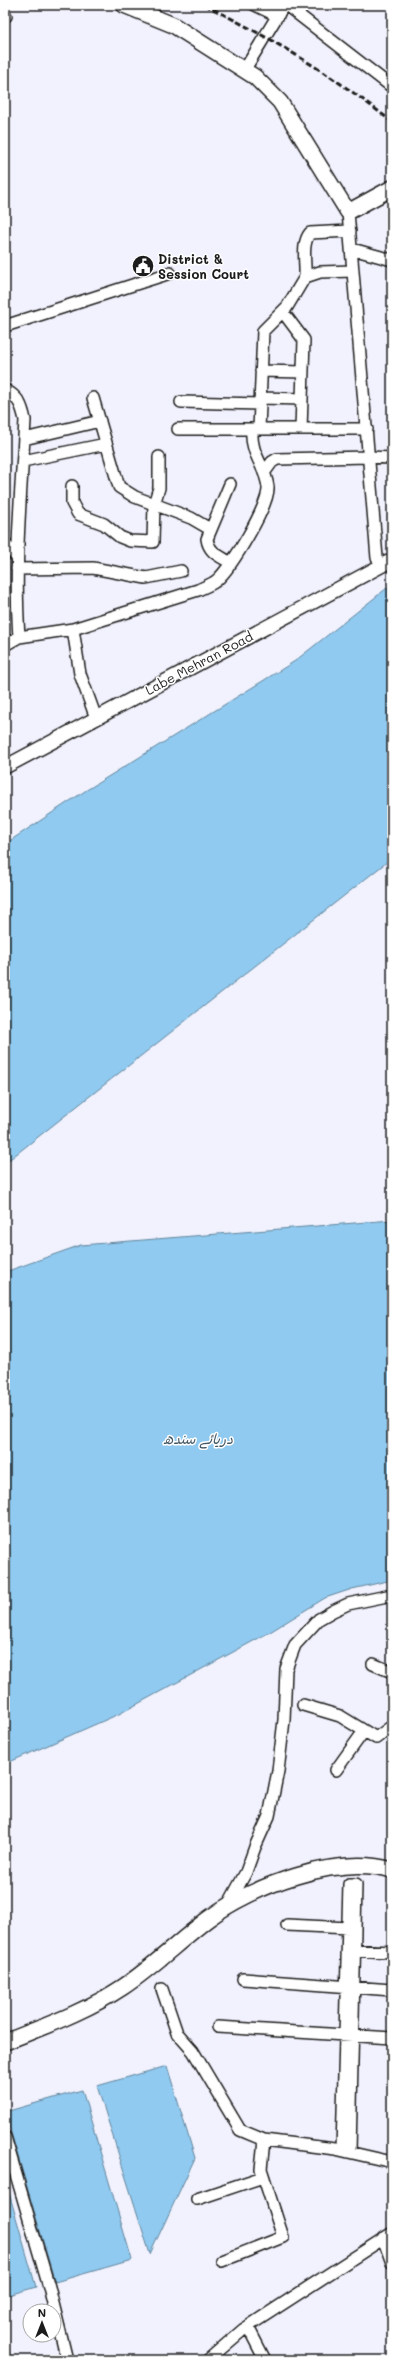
<svg xmlns="http://www.w3.org/2000/svg" width="397" height="2365" font-family="Mali,'Playpen Sans Arabic',sans-serif">
<rect width="100%" height="100%" fill="#f1f2fe"/>
<filter id="ink" filterUnits="userSpaceOnUse"><feTurbulence type="fractalNoise" baseFrequency=".025" numOctaves="2"/><feDisplacementMap in="SourceGraphic" scale="8" xChannelSelector="R" yChannelSelector="G"/><feConvolveMatrix kernelMatrix="1 2 1 2 8 2 1 2 1" color-interpolation-filters="sRGB"/></filter>
<g filter="url(#ink)">
<!-- water -->
<path fill="#90caf0" stroke="#62849b" d="M392,584V858L5,1163V844L85,791L295,661Z
M392,1220V1580L352,1589L325,1598L270,1632L119,1714L5,1764V1272L81,1245Z
M167,2066L195,2158L150,2254L97,2086Z
M82,2090L132,2260L55,2282L5,2112Z
M5,2179L36,2287L5,2296Z"/>
<g fill="none" stroke-linecap="round" stroke-linejoin="round">
<!-- minor casing -->
<g stroke="#1c1c1c" stroke-width="14">
<path id="minor" d="M255,5L278,16
M286,5L392,87
M5,16H6
M245,69L284,5
M348,212L377,558
M352,249L392,260
M305,277C306,263 301,244 310,233L350,231
M283,312L304,340L301,429
M5,326L170,273
M261,371L303,372
M5,390C19,397 22,406 25,420C21,493 14,565 19,637
M93,398L119,487L135,497L191,518L210,529
M260,398L302,399
M181,402L260,404
M178,429H367
M259,429L263,331L287,307L305,277L320,272L353,271
M24,439L100,421
M23,461L106,444
M264,473L272,462L277,459L369,457L392,458
M230,484L207,539C209,553 220,556 231,563
M72,486V503L78,514L104,524L120,537L130,541L153,542L154,504L159,488V457
M5,544L17,558
M17,569L93,568L146,578L181,571
M73,629L80,674L96,718
M5,645L19,637L73,629L198,590C204,587 213,584 217,580C231,568 270,504 268,487C265,464 250,455 252,429
M373,1664L392,1672
M303,1705L340,1716L376,1738L392,1726
M336,1770L364,1731
M228,1905L246,1872L255,1847L269,1816L278,1771L284,1720L286,1669L295,1645L319,1619L333,1611L348,1604L392,1595
M287,1925L349,1928
M349,1950L392,1952
M243,1979L392,1990
M162,1989L177,2033L193,2051L240,2130L264,2140L335,2149L392,2162
M218,2027L392,2038
M5,2137L49,2287L67,2360
M342,2150L349,1884H356L350,2152
M197,2199L263,2177
M383,2238L392,2263
M222,2261L283,2237L261,2169L264,2140
M248,2327L265,2360
M208,2360L244,2329L392,2233"/>
</g>
<!-- tertiary casing -->
<g stroke="#1c1c1c" stroke-width="16">
<path id="tertiary" d="M5,767L392,560"/>
</g>
<!-- secondary casing -->
<g stroke="#1c1c1c" stroke-width="18">
<path id="secondary" d="M124,5L173,25L255,77L280,102L348,212L392,188
M5,2042C45,2026 87,2011 123,1987C153,1967 179,1941 208,1919C252,1886 337,1854 392,1870"/>
</g>
<!-- minor -->
<use href="#minor" stroke="#fff" stroke-width="11"/>
<!-- tertiary -->
<use href="#tertiary" stroke="#fff" stroke-width="13"/>
<!-- secondary -->
<use href="#secondary" stroke="#fff" stroke-width="15"/>
<!-- rail -->
<path stroke="#1c1c1c" stroke-width="3" stroke-dasharray="6 3" stroke-linecap="butt" d="M205,5C271,38 335,76 392,122"/>
</g>
</g>
<!-- icons -->
<defs>
<g id="civic-disc" transform="scale(1.15)"><circle r="9.5" fill="#1c1c1c" stroke="#fff"/><path d="M-.6-6.5H3V-4.5H.6V-3L4-1V1h2V6H-6V1h2V-1L-.6-3ZM-1.2 2.5V6h2.4V2.5Z" fill="#fff"/></g>
</defs>
<g fill-rule="evenodd">
<use href="#civic-disc" x="143" y="266"/>
</g>
<g text-anchor="middle" stroke-width="3" stroke-linejoin="round" paint-order="stroke">
<!-- poi labels -->
<g font-size="13" font-weight="bold" fill="#1c1c1c" stroke="#fff" text-anchor="start">
<text x="158" y="264">District &amp;<tspan x="158" dy="15">Session Court</tspan></text>
</g>
<!-- street labels -->
<g font-size="13" fill="#1c1c1c" stroke="#fff">
<text transform="translate(199 663) rotate(-28)" y="5">Labe Mehran Road</text>
</g>
<!-- water labels -->
<g font-size="14" font-style="italic" fill="#455966" stroke="#fff">
<text x="198" y="1444">دریائے سندھ</text>
</g>
</g>
<!-- margin -->
<rect width="397" height="2365" fill="none" stroke="#fff" stroke-width="20"/>
<rect x="10" y="10" width="377" height="2345" fill="none" stroke="#1c1c1c" stroke-width="1.5" filter="url(#ink)"/>
<!-- north arrow -->
<g transform="translate(42 2323)"><circle r="19" fill="#ffffff" stroke="#a4a4a4"/>
<path d="M0-3L7 15L0 10L-7 15Z" fill="#1c1c1c"/>
<text y="-6" font-size="11" font-weight="bold" text-anchor="middle" fill="#1c1c1c">N</text>
</g>
</svg>
